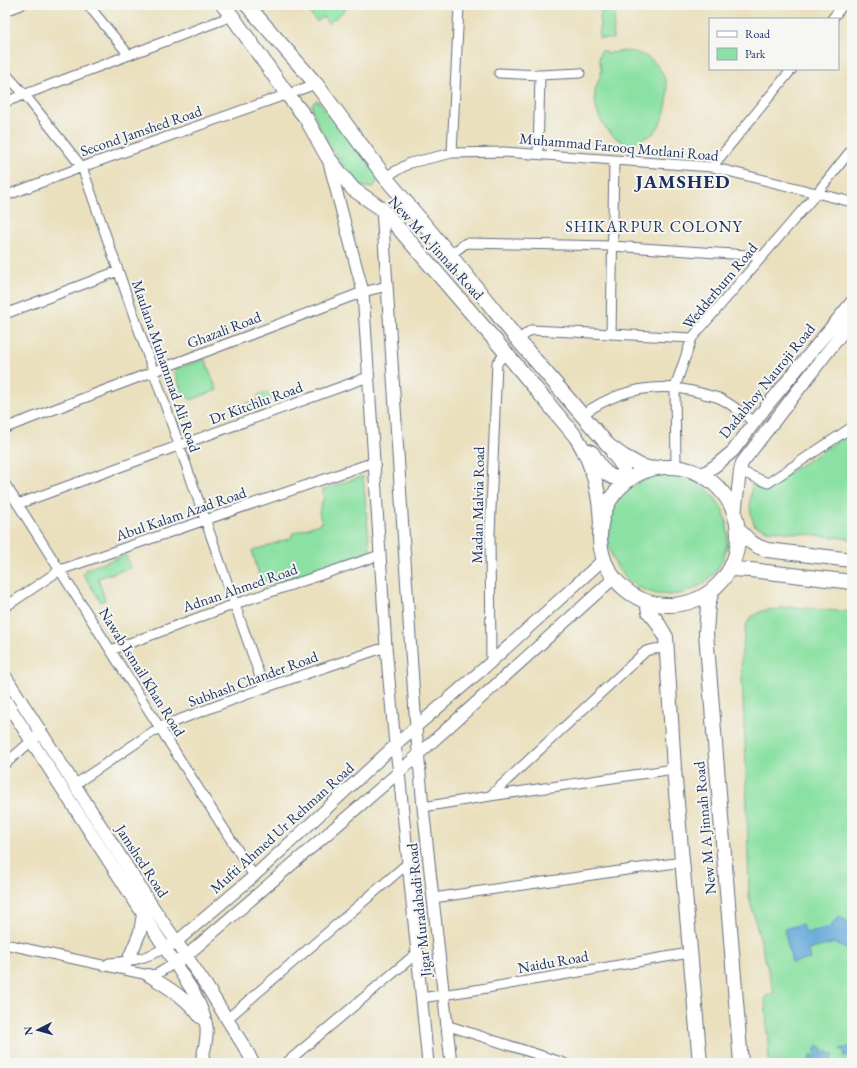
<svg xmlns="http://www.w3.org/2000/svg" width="857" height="1068" font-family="'EB Garamond',serif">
<rect width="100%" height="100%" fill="#f6f6f2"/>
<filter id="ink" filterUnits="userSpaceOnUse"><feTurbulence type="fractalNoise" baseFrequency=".025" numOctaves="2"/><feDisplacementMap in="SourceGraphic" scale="8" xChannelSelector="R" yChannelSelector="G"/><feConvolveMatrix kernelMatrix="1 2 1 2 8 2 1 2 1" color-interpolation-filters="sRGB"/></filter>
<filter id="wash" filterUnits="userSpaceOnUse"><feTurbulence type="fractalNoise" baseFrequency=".012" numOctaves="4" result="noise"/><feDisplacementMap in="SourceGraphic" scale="16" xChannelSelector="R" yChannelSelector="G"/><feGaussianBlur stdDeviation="0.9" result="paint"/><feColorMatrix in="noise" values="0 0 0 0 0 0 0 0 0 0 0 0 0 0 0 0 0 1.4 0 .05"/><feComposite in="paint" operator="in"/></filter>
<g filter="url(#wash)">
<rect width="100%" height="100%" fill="#eae0be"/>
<!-- green -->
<path fill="#8be1a3" stroke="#538880" d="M303,5H351L328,24L323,17L317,22Z
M601,6L615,7L613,39L599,38Z
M601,51H605L608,54C650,41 679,77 663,117C659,126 657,132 649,136C643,139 635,143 629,143C624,143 619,140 615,137C601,126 594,111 595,92C596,85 600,79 601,72C602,63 596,61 601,51Z
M317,100L377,173C380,185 371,192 361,185C343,170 314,127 312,104Z
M205,359L217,390L191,400L182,392L174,370Z
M268,392L271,400L238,412L236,408L259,399L258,395Z
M852,432V539L767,530L755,526C748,512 750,498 752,484L765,488Z
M608 535a60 60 0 1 1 120 0a60 60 0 1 1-120 0Z
M363,476L370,551L263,588L252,551L291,538L293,533L322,523L319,512L324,496L322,490Z
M126,555L130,568L98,578L105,600L101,602L83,574L86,569Z
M789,607L852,612V1063H769L765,997L774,993L749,897L746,765L741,658L746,625L751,617L762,611Z"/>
<!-- water -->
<path fill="#63a9d9" stroke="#3f6c9c" d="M839,916L848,922H852V940L846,949L834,943L808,950L810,959L792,963L784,929L802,924L805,933L830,927Z
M818,1045L824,1049L822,1054L824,1055L827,1051L834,1055L830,1061L825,1059L823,1062L825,1063L816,1061L815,1063L808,1061L812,1055L815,1057L817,1054L814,1051Z
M852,1046V1055L843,1057L845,1052L840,1049Z"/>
</g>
<g filter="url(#ink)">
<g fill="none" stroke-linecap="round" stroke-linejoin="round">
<!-- minor casing -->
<g stroke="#636d80" stroke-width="11">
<path id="minor" d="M88,5L129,55
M5,11L21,5
M832,19L843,5
M5,73L25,95L82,167L264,688
M499,73L540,75L580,73
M5,102L232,16
M452,153L459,6
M538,154L540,75
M712,167L792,69
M385,177L410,163L452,153L504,152L712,167L852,202
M5,196L82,167L316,84
M450,255L466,243L612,246L763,256
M5,314L118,271
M611,334L614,160
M518,340L531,330L692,338
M582,415C618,389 658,381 701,393C707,395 713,396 719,398C732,404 743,414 754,422
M5,428L363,292L387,286
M676,467L675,387L692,338L817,193L852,149
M740,471L768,483L852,427
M5,484L254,876
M18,504L368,377
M5,607L60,570L374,462
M111,650L235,604L380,555
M491,662L490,534L497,363L506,353
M5,764L36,737
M74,785L160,727L264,688L386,647
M490,796L646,651L654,649L667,648
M423,807L490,796L674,769
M433,898L682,862
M5,944L148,975L157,974L175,963
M109,963C132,961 144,959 165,948
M421,998L475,990L689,953
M227,1019L407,864
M446,1025L564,1063
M286,1063L417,953"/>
</g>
<!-- tertiary casing -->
<g stroke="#636d80" stroke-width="13">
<path id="tertiary" d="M328,159L363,292L386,647L395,745L399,772L428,1063
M382,209L416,728L423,807L451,1063
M165,948L176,942L254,876L395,745L491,662L604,559
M175,963L186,956L399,772L614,578"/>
</g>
<!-- secondary casing -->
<g stroke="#636d80" stroke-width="14">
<path id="secondary" d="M701,475L715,466L733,451L766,407L852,302
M735,515L740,471L742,463L852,320
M5,676L152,906L206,985L248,1053L253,1063
M5,700L194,993C209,1023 210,1031 201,1063
M128,961L140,932L143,914
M148,975C167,987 187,998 200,1017"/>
</g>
<!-- primary casing -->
<g stroke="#636d80" stroke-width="16">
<path id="primary" d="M223,5L232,16L287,94L306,118L327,156L340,173L353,189L382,209L506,353L576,437C593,463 600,494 601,525
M247,5L316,84L385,177L450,255L518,340L582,415L609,446L623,456L641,466L652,469
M589,451L592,453C598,462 605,478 618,478C630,471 619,461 613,453
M600 536a69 69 0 1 1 138 0a69 69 0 1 1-138 0Z
M738,529C748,540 752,545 767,550L852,560
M730,569L751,570L852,582
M712,590L708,605L706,633L741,1063
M647,602L649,612L656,620L666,637L674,769L700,1063"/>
</g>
<!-- minor -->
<use href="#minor" stroke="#fff" stroke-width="9"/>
<!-- tertiary -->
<use href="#tertiary" stroke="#fff" stroke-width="11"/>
<!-- secondary -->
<use href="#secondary" stroke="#fff" stroke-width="12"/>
<!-- primary -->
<use href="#primary" stroke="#fff" stroke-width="14"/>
</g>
</g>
<g text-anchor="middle" stroke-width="4" stroke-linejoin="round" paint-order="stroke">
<!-- street labels -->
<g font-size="15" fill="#1b2f5e" stroke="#f6f6f2">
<text transform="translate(141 131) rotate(-19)" y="5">Second Jamshed Road</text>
<text transform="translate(619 147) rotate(5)" y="5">Muhammad Farooq Motlani Road</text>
<text transform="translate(436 248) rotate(48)" y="5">New M A Jinnah Road</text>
<text transform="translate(720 286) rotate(-50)" y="5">Wedderburn Road</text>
<text transform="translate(224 330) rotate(-21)" y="5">Ghazali Road</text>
<text transform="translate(166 366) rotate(71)" y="5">Maulana Muhammad Ali Road</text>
<text transform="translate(767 381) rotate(-51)" y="5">Dadabhoy Nauroji Road</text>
<text transform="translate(256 403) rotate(-20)" y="5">Dr Kitchlu Road</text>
<text transform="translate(478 505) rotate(-89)" y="5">Madan Malvia Road</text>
<text transform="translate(181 514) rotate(-19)" y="5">Abul Kalam Azad Road</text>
<text transform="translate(240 588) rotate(-19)" y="5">Adnan Ahmed Road</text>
<text transform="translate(142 672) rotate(58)" y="5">Nawab Ismail Khan Road</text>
<text transform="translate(253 679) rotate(-20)" y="5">Subhash Chander Road</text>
<text transform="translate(282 828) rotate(-42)" y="5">Mufti Ahmed Ur Rehman Road</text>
<text transform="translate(705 828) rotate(-95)" y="5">New M A Jinnah Road</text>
<text transform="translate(142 861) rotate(57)" y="5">Jamshed Road</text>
<text transform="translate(419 910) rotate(-96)" y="5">Jigar Muradabadi Road</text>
<text transform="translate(553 962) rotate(-10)" y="5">Naidu Road</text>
</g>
<!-- neighbourhood labels -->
<g font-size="16" letter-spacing="1" fill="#1b2f5e" stroke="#f6f6f2">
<text x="654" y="232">SHIKARPUR COLONY</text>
</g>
<!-- district labels -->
<g font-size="19" font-weight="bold" letter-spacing="1" fill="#1b2f5e" stroke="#f6f6f2">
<text x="683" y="188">JAMSHED</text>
</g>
</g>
<!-- margin -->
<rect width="857" height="1068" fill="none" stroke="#f6f6f2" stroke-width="20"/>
<!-- legend -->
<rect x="709" y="18" width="130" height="52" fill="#f6f6f2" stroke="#9ea6b7"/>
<rect x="717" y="31" width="20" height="6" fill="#ffffff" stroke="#9ea6b7"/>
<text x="745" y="38" font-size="12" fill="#1b2f5e">Road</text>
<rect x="717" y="48" width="20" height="12" fill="#8be1a3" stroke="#9ea6b7"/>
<text x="745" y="58" font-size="12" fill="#1b2f5e">Park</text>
<!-- north arrow -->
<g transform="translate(38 1030) rotate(264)" stroke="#f6f6f2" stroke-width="3" paint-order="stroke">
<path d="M0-3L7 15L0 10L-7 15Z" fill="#1b2f5e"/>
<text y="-6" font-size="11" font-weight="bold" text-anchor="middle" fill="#1b2f5e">N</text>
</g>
</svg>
